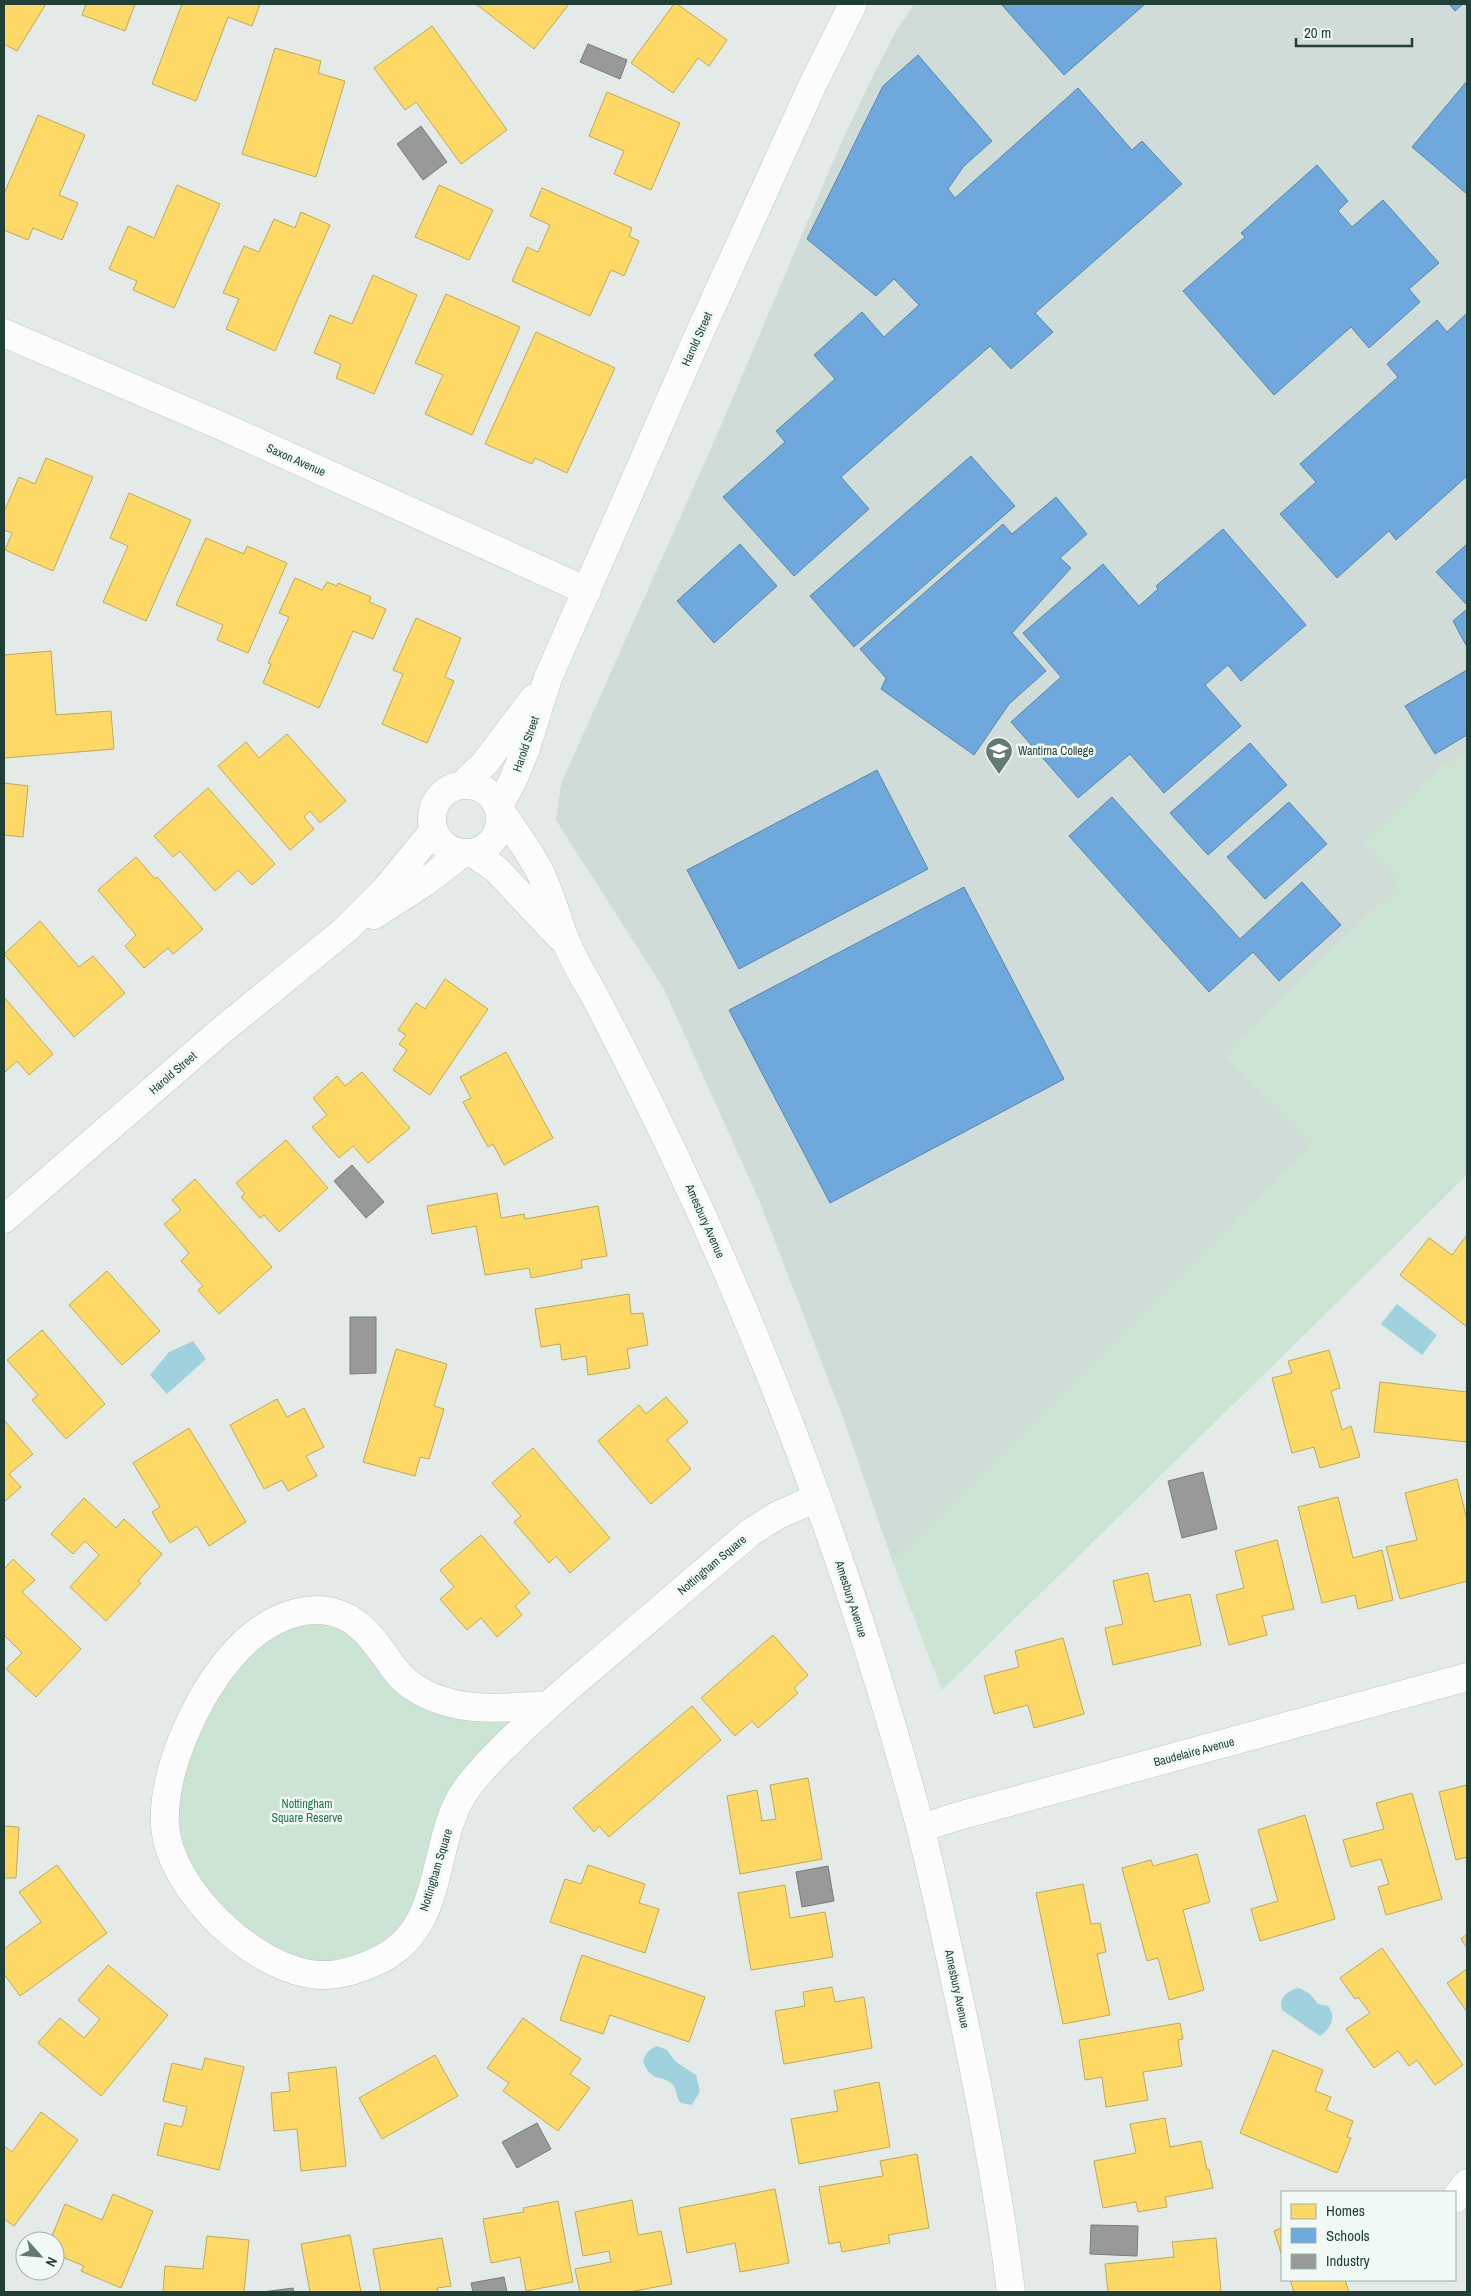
<svg xmlns="http://www.w3.org/2000/svg" width="1471" height="2296" font-family="'Archivo Narrow',sans-serif">
<rect width="100%" height="100%" fill="#e3eae7"/>
<!-- built -->
<path fill="#d0dcd7" d="M914,4H1467V752L1442,766L1361,843L1400,884L1223,1055L1310,1145L892,1560L844,1420L759,1200L664,989L556,820L561,784L717,435L841,143L874,74L897,29Z"/>
<!-- green -->
<path fill="#cbe4d3" d="M1467,752V1175L942,1690L892,1560L1310,1145L1223,1055L1400,884L1361,843L1442,766Z
M337,1614L415,1688L547,1705L478,1773L419,1922L339,1973L244,1943L168,1845L181,1745L255,1634Z"/>
<!-- water -->
<path fill="#9fd2dc" d="M1397,1304L1437,1335L1422,1355L1381,1324Z
M193,1341L206,1359L167,1394L150,1375L169,1352Z
M1299,1988L1310,1994L1318,2004L1328,2006C1337,2018 1330,2029 1320,2036L1282,2010C1278,1998 1288,1990 1299,1988Z
M657,2046L667,2050L675,2061L696,2075L700,2091L692,2105L681,2103C676,2098 678,2091 673,2085C662,2073 651,2084 643,2061C646,2053 649,2049 657,2046Z"/>
<!-- homes -->
<path fill="#ffd966" stroke="#bcab58" d="M4,4H46L17,51L4,44Z
M86,4H135L125,31L82,15Z
M182,4H260L252,26L228,17L196,101L152,84Z
M476,4H569L534,49Z
M674,4H677L727,40L709,66L698,58L673,93L631,63Z
M432,26L507,130L461,164L416,102L405,110L374,68Z
M275,48L321,61L318,73L345,81L316,177L242,154Z
M607,92L680,123L651,190L614,174L624,151L589,136Z
M38,115L85,135L59,195L78,203L62,240L33,228L28,240L4,230V194Z
M177,185L220,204L174,308L133,290L137,281L109,269L128,226L154,238Z
M439,185L493,210L469,260L415,237Z
M542,188L632,228L629,236L639,241L624,276L611,270L590,316L512,281L527,247L538,252L550,225L530,216Z
M301,212L330,225L275,351L226,329L239,299L223,293L244,246L259,252L274,219L295,228Z
M373,275L417,295L374,394L336,378L341,364L314,353L330,315L352,324Z
M446,294L520,327L472,435L425,414L443,375L415,363Z
M536,332L615,368L567,473L535,458L532,464L485,444Z
M46,458L93,477L53,571L5,550L12,533L4,530V512L19,477L35,484Z
M129,493L191,520L146,621L103,602L128,546L110,538Z
M206,538L244,554L247,546L287,563L248,653L217,640L223,625L176,605Z
M295,578L322,590L327,582L337,586L338,583L371,597L369,602L386,609L373,639L353,631L319,708L263,683L271,664L268,663L289,617L279,613Z
M416,618L461,638L445,677L454,681L427,743L382,724L403,674L393,670Z
M51,651L56,715L111,711L114,749L4,758V655Z
M287,734L346,801L320,823L310,811L304,817L314,829L290,850L218,766L246,742L259,758Z
M4,783L28,786L23,837L4,835Z
M208,788L275,864L252,885L238,870L215,891L180,851L173,857L154,836Z
M136,857L155,879L157,877L203,929L173,954L168,948L144,968L125,946L136,935L98,890Z
M40,921L79,967L93,956L125,993L74,1037L4,954Z
M445,979L488,1009L430,1095L393,1070L407,1050L399,1044L406,1035L398,1030L416,1003L425,1009Z
M4,997L53,1054L29,1075L17,1061L4,1073Z
M506,1052L553,1138L504,1165L493,1144L488,1147L463,1102L471,1098L460,1077Z
M362,1072L410,1128L368,1163L353,1146L339,1158L312,1127L327,1115L313,1098L337,1076L345,1086Z
M286,1140L328,1188L279,1232L264,1215L260,1218L241,1197L245,1194L236,1183Z
M195,1179L272,1267L219,1314L198,1290L203,1286L181,1261L189,1253L164,1224L181,1210L172,1200Z
M497,1193L501,1218L524,1214L525,1219L598,1206L607,1256L581,1260L582,1268L531,1278L529,1268L485,1275L476,1226L432,1234L427,1206Z
M1467,1235V1327L1400,1275L1429,1238L1452,1255Z
M107,1271L160,1331L122,1365L69,1305Z
M629,1294L631,1314L643,1313L648,1345L627,1349L630,1368L588,1375L586,1356L562,1360L560,1344L541,1347L535,1309Z
M42,1330L105,1404L66,1439L32,1400L38,1395L7,1360Z
M396,1349L447,1364L434,1406L444,1409L429,1459L420,1457L415,1476L363,1462Z
M1329,1350L1340,1388L1331,1391L1342,1430L1351,1426L1360,1457L1320,1468L1314,1447L1292,1453L1272,1378L1292,1373L1288,1361Z
M1380,1382L1467,1392V1442L1374,1432Z
M666,1397L688,1422L667,1440L691,1469L651,1504L598,1441L639,1405L646,1414Z
M277,1399L287,1417L304,1408L324,1447L306,1456L317,1476L288,1491L282,1480L264,1489L230,1425Z
M4,1420L33,1454L9,1474L21,1487L4,1502Z
M189,1428L246,1522L209,1546L197,1526L170,1543L152,1512L160,1507L133,1463Z
M533,1448L610,1538L570,1573L556,1556L549,1563L514,1522L521,1516L492,1483Z
M1457,1479L1467,1520V1581L1400,1599L1386,1547L1417,1540L1405,1493Z
M1338,1497L1353,1558L1382,1550L1393,1600L1358,1609L1355,1595L1322,1603L1298,1507Z
M84,1498L116,1528L124,1519L162,1554L138,1581L141,1583L106,1621L70,1587L99,1555L85,1541L73,1554L51,1534Z
M481,1535L530,1593L515,1606L522,1615L497,1637L481,1618L467,1630L440,1599L454,1587L440,1570Z
M1277,1540L1294,1609L1262,1616L1267,1635L1229,1645L1216,1595L1244,1588L1235,1551Z
M13,1559L35,1580L22,1592L81,1649L36,1697L6,1669L22,1653L4,1635V1569Z
M1148,1573L1154,1602L1190,1594L1201,1645L1113,1665L1105,1628L1123,1624L1113,1581Z
M773,1635L808,1675L794,1688L798,1693L758,1728L752,1721L735,1736L701,1698Z
M1063,1638L1084,1714L1034,1728L1028,1705L994,1714L984,1676L1019,1667L1015,1651Z
M692,1706L721,1740L609,1837L599,1826L594,1832L573,1808Z
M808,1778L822,1859L740,1874L727,1796L757,1790L762,1821L776,1819L770,1785Z
M1467,1785V1857L1456,1860L1439,1792Z
M1412,1793L1442,1899L1386,1915L1378,1887L1389,1884L1381,1859L1351,1867L1343,1840L1384,1829L1376,1803Z
M1305,1815L1335,1919L1260,1941L1251,1909L1278,1901L1258,1830Z
M4,1826L19,1827L16,1878H4Z
M1197,1854L1210,1902L1183,1910L1204,1990L1169,2000L1158,1958L1147,1961L1122,1868L1151,1860L1153,1866Z
M57,1865L107,1933L20,1996L4,1974V1949L41,1922L19,1892Z
M588,1865L645,1884L639,1903L659,1909L645,1953L550,1922L565,1879L581,1884Z
M1083,1884L1091,1924L1100,1923L1106,1952L1097,1954L1110,2015L1063,2024L1036,1893Z
M785,1885L790,1918L825,1912L833,1957L751,1970L738,1893Z
M1467,1934V1948L1461,1939Z
M1382,1948L1463,2065L1435,2085L1417,2060L1409,2066L1398,2051L1374,2068L1346,2029L1370,2013L1358,1997L1355,1999L1340,1978Z
M582,1955L705,1997L689,2042L610,2015L603,2034L560,2020Z
M108,1965L168,2015L101,2096L38,2043L60,2018L84,2038L100,2019L78,2000Z
M1467,1969V2012L1447,1983Z
M832,1987L835,2002L864,1997L872,2048L784,2064L775,2011L805,2006L803,1992Z
M523,2018L581,2059L570,2074L590,2088L558,2131L503,2091L509,2083L487,2068Z
M1180,2023L1183,2039L1178,2040L1182,2066L1143,2072L1148,2100L1106,2107L1102,2077L1085,2080L1079,2040Z
M1273,2050L1323,2070L1315,2091L1331,2097L1326,2110L1353,2121L1347,2137L1351,2138L1337,2173L1240,2133Z
M435,2055L458,2096L382,2139L359,2098Z
M205,2058L244,2067L219,2170L157,2155L165,2123L182,2127L187,2107L163,2101L172,2063L202,2070Z
M336,2067L346,2166L301,2171L297,2129L274,2131L271,2093L290,2091L288,2073Z
M879,2082L890,2147L799,2164L791,2119L838,2111L834,2091Z
M41,2112L78,2140L14,2226L4,2219V2146L12,2152Z
M1165,2118L1170,2147L1201,2141L1207,2170L1209,2169L1213,2188L1165,2197L1167,2207L1138,2212L1136,2202L1103,2208L1094,2161L1136,2153L1130,2124Z
M917,2154L929,2228L888,2235L890,2243L842,2252L840,2242L829,2244L819,2187L883,2176L880,2161Z
M775,2189L789,2263L740,2272L735,2243L687,2253L679,2208Z
M113,2194L153,2211L121,2288L81,2271L84,2266L55,2254V2241H50L65,2204L102,2220Z
M632,2200L638,2235L661,2231L672,2284L629,2292H580L575,2269L611,2262L609,2251L583,2256L575,2212Z
M558,2201L573,2282L526,2291L520,2257L491,2263L483,2219L524,2212L523,2208Z
M1282,2228V2256L1274,2231Z
M350,2235L361,2292H310L301,2244Z
M207,2236L249,2240L244,2292H163L165,2266L203,2269Z
M442,2238L451,2286L437,2288L438,2292H381L373,2249Z
M1216,2238L1221,2292H1108L1105,2264L1174,2257L1172,2242Z
M1290,2280H1345L1349,2292H1294Z"/>
<!-- schools -->
<path fill="#6fa8dc" stroke="#5788aa" d="M1001,4H1145L1064,75Z
M1449,4H1463L1455,11Z
M918,55L992,141L963,167L948,189L955,198L1078,88L1132,150L1142,141L1182,184L1035,313L1053,332L1011,369L990,346L841,477L869,509L794,576L723,497L785,442L776,431L835,379L814,355L862,312L884,337L919,305L894,279L876,296L807,239L883,86Z
M1467,81V194L1412,147Z
M1317,165L1348,201L1338,211L1352,227L1383,200L1439,263L1409,289L1420,302L1369,348L1351,327L1274,395L1183,291L1245,237L1241,233Z
M1467,313V476L1396,540L1389,531L1337,578L1280,514L1316,482L1300,464L1398,377L1387,364L1437,320L1447,332Z
M971,456L1015,506L854,647L810,596Z
M1056,497L1087,534L1060,558L1071,568L1012,633L1046,671L1009,704L974,755L881,689L886,678L860,649L1003,524L1012,534Z
M1223,529L1306,625L1241,681L1228,665L1205,685L1241,726L1164,793L1130,754L1078,798L1011,722L1061,677L1023,633L1103,564L1139,606L1158,589L1156,586Z
M740,544L777,586L714,643L677,601Z
M1467,544V605L1436,572Z
M1467,609V647L1453,621Z
M1467,670V735L1435,754L1405,706Z
M1250,743L1287,785L1208,855L1170,813Z
M877,770L928,869L739,969L687,870Z
M1112,797L1240,939L1302,882L1341,925L1279,981L1253,952L1209,992L1069,836Z
M1289,802L1327,844L1265,899L1227,857Z
M964,887L1064,1079L830,1203L729,1010Z"/>
<!-- industry -->
<path fill="#999" stroke="#747e7c" d="M588,44L627,60L620,79L580,62Z
M421,126L447,162L423,180L397,144Z
M352,1165L384,1202L366,1218L334,1181Z
M350,1317H376V1373L350,1374Z
M1203,1472L1217,1529L1182,1538L1168,1481Z
M828,1866L834,1901L802,1907L796,1872Z
M537,2123L551,2149L517,2168L502,2142Z
M1091,2225L1138,2226L1137,2256L1090,2254Z
M504,2277L507,2292H473L471,2283Z
M293,2288L294,2292H262Z"/>
<g fill="none" stroke-linecap="round" stroke-linejoin="round">
<!-- minor casing -->
<g stroke="#c0c7c4" stroke-width="29">
<path id="minor" d="M4,333L226,428L587,591
M547,1705C502,1708 456,1714 415,1688C392,1674 383,1647 363,1629C323,1592 270,1615 237,1650C199,1691 162,1768 165,1825C169,1890 255,1971 319,1975C339,1976 363,1968 381,1959C447,1926 430,1842 465,1791C477,1773 493,1758 508,1743C534,1718 560,1694 588,1671C642,1625 696,1578 751,1532L778,1515L817,1498
M921,1828L962,1815L1467,1677
M1455,2199L1467,2183"/>
</g>
<!-- tertiary casing -->
<g stroke="#c0c7c4" stroke-width="29">
<path id="tertiary" d="M462,785L485,763L534,698
M432 819a34 34 0 1 1 68 0a34 34 0 1 1-68 0Z
M498,808L513,780L525,751L548,678L695,343L812,86L853,4
M500,810C513,830 528,849 539,870C551,894 557,920 567,944C574,961 584,977 593,993C733,1257 843,1537 920,1826C933,1877 944,1929 955,1980C978,2084 998,2187 1011,2292
M473,853L496,869L560,937
M374,915L425,882L463,853
M4,1219L221,1031L345,930L385,890L434,830"/>
</g>
<!-- minor -->
<use href="#minor" stroke="#fbfcfb" stroke-width="28"/>
<!-- tertiary -->
<use href="#tertiary" stroke="#fbfcfb" stroke-width="28"/>
</g>
<!-- icons -->
<defs>
<g id="school-pin" transform="scale(1.4375)"><path d="M0 17L-7.5 6A9.5 9.5 0 1 1 7.5 6Z" fill="#647b75" stroke="#f1f9f5"/><path d="M0-5L7-2L0 1L-7-2ZM-4 1L0 2.5L4 1V4Q0 6-4 4Z" fill="#fff"/></g>
</defs>
<g fill-rule="evenodd">
<use href="#school-pin" x="999" y="751"/>
</g>
<g text-anchor="middle" stroke-width="5" stroke-linejoin="round" paint-order="stroke">
<!-- street labels -->
<g font-size="12" fill="#1f3f37" stroke="#f1f9f5">
<text transform="translate(697 339) rotate(-66)" y="4">Harold Street</text>
<text transform="translate(296 460) rotate(24)" y="4">Saxon Avenue</text>
<text transform="translate(526 744) rotate(-71)" y="4">Harold Street</text>
<text transform="translate(173 1073) rotate(-41)" y="4">Harold Street</text>
<text transform="translate(705 1221) rotate(66)" y="4">Amesbury Avenue</text>
<text transform="translate(712 1565) rotate(-40)" y="4">Nottingham Square</text>
<text transform="translate(851 1599) rotate(72)" y="4">Amesbury Avenue</text>
<text transform="translate(1194 1752) rotate(-15)" y="4">Baudelaire Avenue</text>
<text transform="translate(436 1870) rotate(-73)" y="4">Nottingham Square</text>
<text transform="translate(957 1989) rotate(78)" y="4">Amesbury Avenue</text>
</g>
<!-- poi labels -->
<g font-size="12" fill="#1f3f37" stroke="#f1f9f5" text-anchor="start">
<text x="1018" y="755">Wantirna College</text>
</g>
<!-- park labels -->
<g font-size="12" fill="#257a49" stroke="#f1f9f5">
<text x="307" y="1808">Nottingham<tspan x="307" dy="14">Square Reserve</tspan></text>
</g>
</g>
<!-- border -->
<rect width="1471" height="2296" fill="none" stroke="#1f3f37" stroke-width="10"/>
<!-- legend -->
<rect x="1281" y="2191" width="175" height="90" fill="#f1f9f5" stroke="#9dafa9"/>
<rect x="1291" y="2204" width="25" height="15" fill="#ffd966" stroke="#9dafa9"/>
<text x="1326" y="2216" font-size="15" fill="#1f3f37">Homes</text>
<rect x="1291" y="2228" width="25" height="15" fill="#6fa8dc" stroke="#9dafa9"/>
<text x="1326" y="2241" font-size="15" fill="#1f3f37">Schools</text>
<rect x="1291" y="2254" width="25" height="15" fill="#999999" stroke="#9dafa9"/>
<text x="1326" y="2266" font-size="15" fill="#1f3f37">Industry</text>
<!-- north arrow -->
<g transform="translate(40 2256) rotate(117)"><circle r="24" fill="#f1f9f5" stroke="#9dafa9"/>
<path d="M0-4L9 19L0 12L-9 19Z" fill="#647b75"/>
<text y="-8" font-size="14" font-weight="bold" text-anchor="middle" fill="#1f3f37">N</text>
</g>
<!-- scale -->
<path d="M1296 38v8h116v-8" fill="none" stroke="#1f3f37" stroke-width="2.5"/>
<text x="1304" y="38" font-size="15" fill="#1f3f37" stroke="#f1f9f5" stroke-width="4" paint-order="stroke">20 m</text>
</svg>
